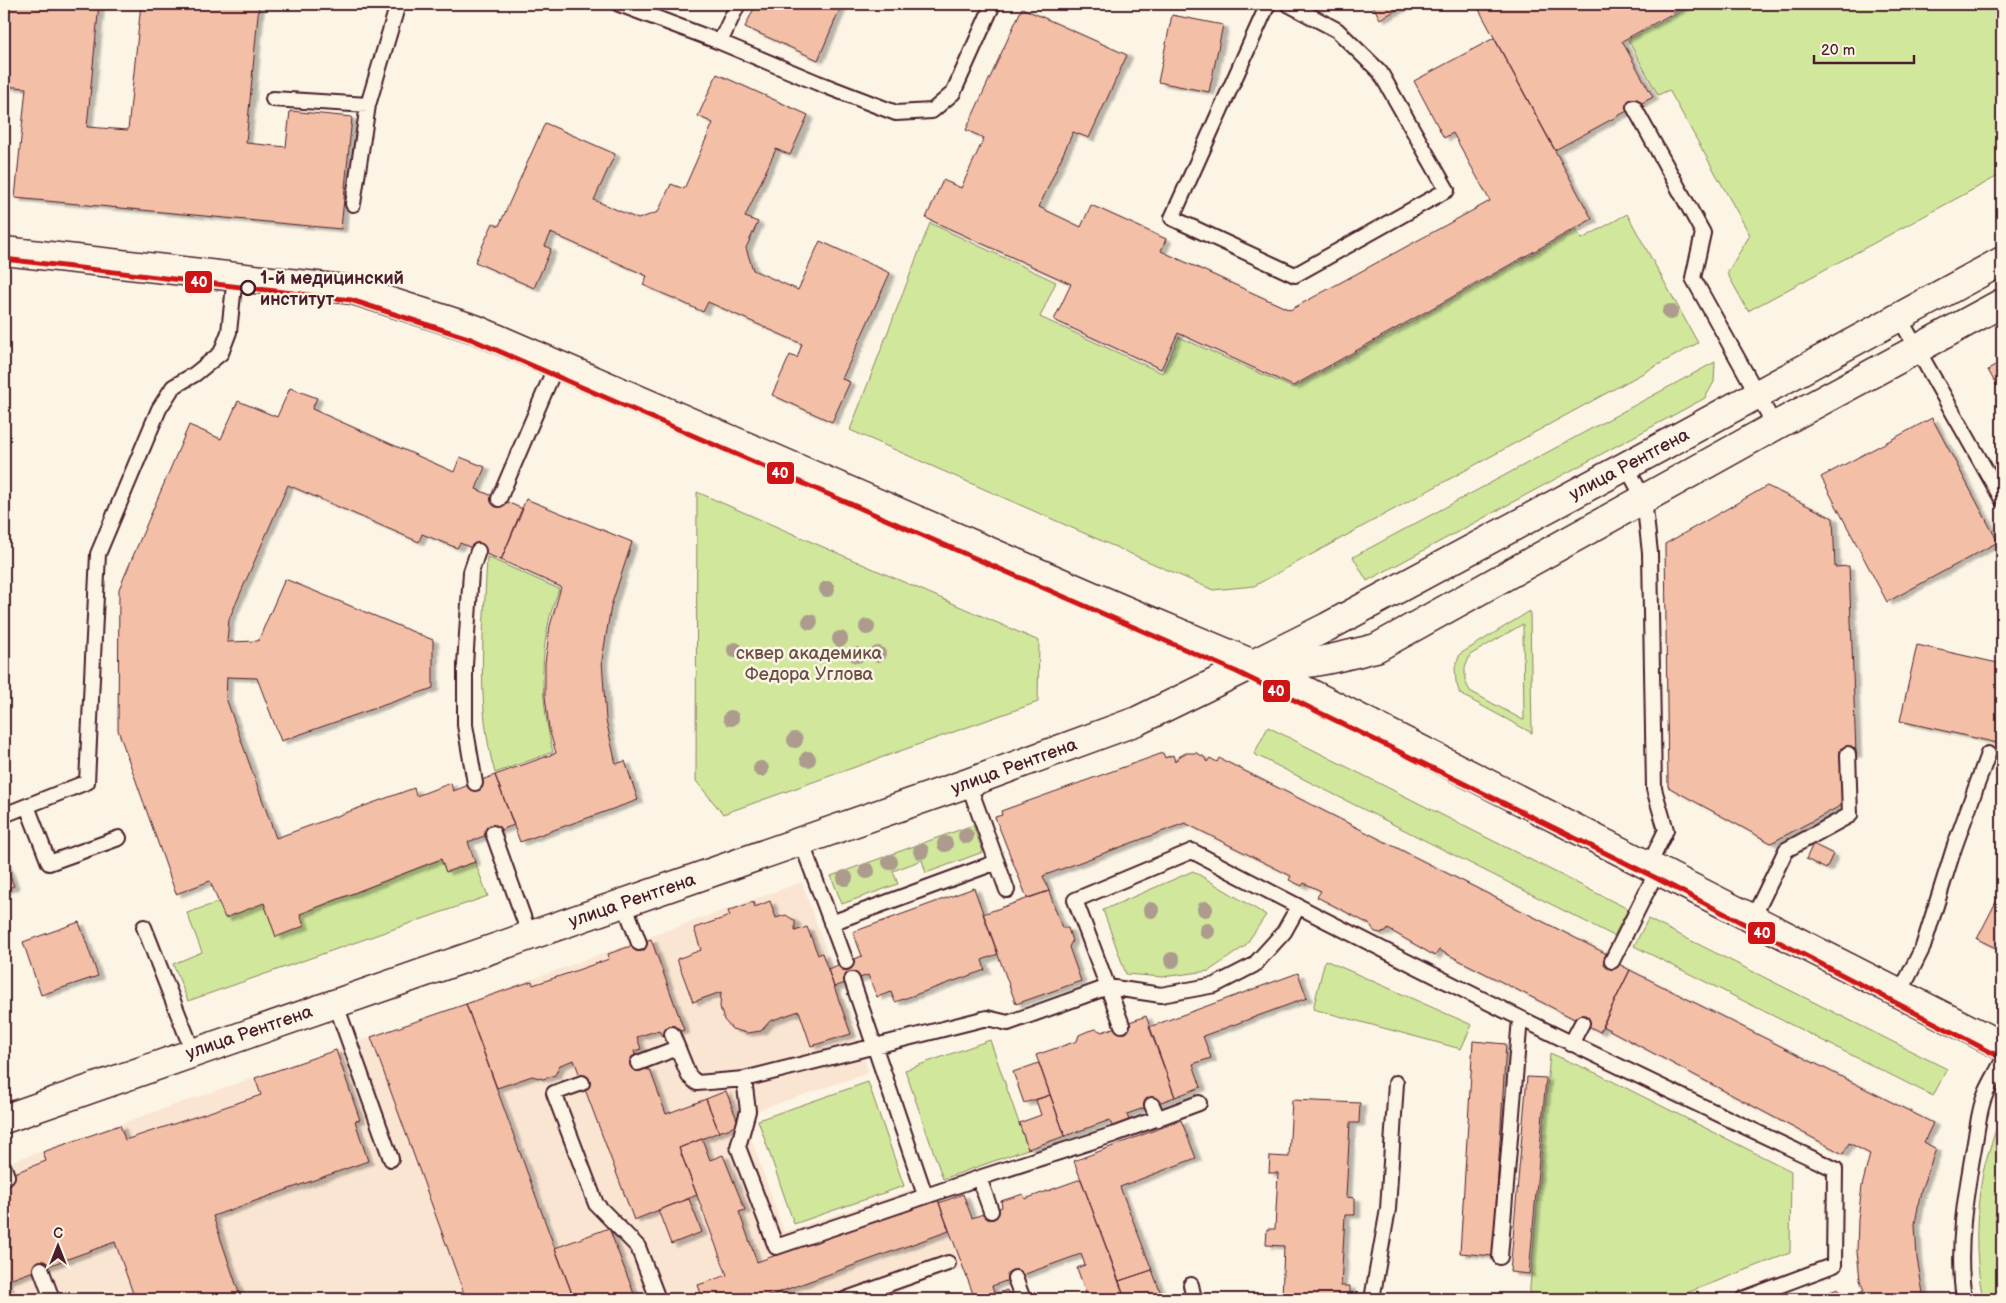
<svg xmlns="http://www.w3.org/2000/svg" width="2006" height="1303" font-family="'Balsamiq Sans',sans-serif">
<defs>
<filter id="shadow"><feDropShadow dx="5.5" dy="3" stdDeviation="1" flood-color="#0004"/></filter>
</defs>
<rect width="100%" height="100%" fill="#fcf5e5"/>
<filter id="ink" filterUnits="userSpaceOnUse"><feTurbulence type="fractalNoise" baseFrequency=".02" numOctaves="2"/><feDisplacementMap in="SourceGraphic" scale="10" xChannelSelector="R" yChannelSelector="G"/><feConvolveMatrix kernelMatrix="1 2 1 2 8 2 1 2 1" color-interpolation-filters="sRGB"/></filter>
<g filter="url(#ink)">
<!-- built -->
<path fill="#fae5d2" d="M802,882L869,1073L743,1115L784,1232L930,1183L962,1268L879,1299H577L468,1002Z
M371,1037L466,1299H4V1164Z"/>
<!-- green -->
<path fill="#d0e79c" stroke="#8d8364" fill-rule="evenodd" d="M1695,4H2002V174L1748,311L1727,273L1750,235L1669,90L1658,95L1628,40Z
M1627,214L1698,343L1254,586L1213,590L850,430L930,223L1056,282L1040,317L1162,373L1179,337L1293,388L1576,230L1582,239Z
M1715,362L1714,382L1705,398L1367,581L1353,557Z
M697,492L1039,641L1038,702L723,814L696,781Z
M487,557L559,589C555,601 550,613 548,626C539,668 543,711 553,752L495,773C475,703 484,629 487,557Z
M1530,611L1532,733L1460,694L1456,682L1455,667L1460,654ZM1523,624L1524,720H1523L1470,691L1465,681V668L1470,655Z
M1268,727L1628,909L1614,936L1254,754Z
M973,825L983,852L926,873L922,860L893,871L898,884L842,904L831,876Z
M441,859L446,872L475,862L488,896L188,1001L173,964L202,952L187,913L219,902L264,903L276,936L300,914Z
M1193,871L1266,915L1245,946L1209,971L1162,977L1126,974L1103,910Z
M1648,919L1947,1069L1933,1096L1634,946Z
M1325,960L1472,1025L1461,1049L1313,1009Z
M990,1040L1028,1149L943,1179L905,1070Z
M1550,1053L1598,1074L1791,1171L1790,1253L1671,1299H1529Z
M868,1082L904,1186L794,1224L758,1120Z
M1999,1119L2002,1121V1299H1983C1974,1256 1975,1207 1985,1164C1989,1149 1995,1134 1999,1119Z"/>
<!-- building -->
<path fill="#f4bfa7" stroke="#4a1f2b" filter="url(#shadow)" d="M5,4H99L87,127L128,130L141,4H259L246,143L286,147L290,111L352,117L341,229L15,198L26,88L4,86Z
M756,4H842L818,60L745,27Z
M1372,4H1408L1380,19Z
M1476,4H1690L1622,41L1653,97L1555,150Z
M1022,8L1127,55L1089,138L1073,132L1039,207L1081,227L1091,205L1166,239L1161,251L1290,310L1490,201L1453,133L1444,138L1414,81L1494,38L1592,219L1293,386L1178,333L1161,369L1054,320L1071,284L926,218L943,180L961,188L984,138L966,130Z
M1172,15L1223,25L1209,92L1158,82Z
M717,74L808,115L790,155L776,149L745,217L758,222L746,248L753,270L798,290L820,241L890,273L842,379L850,382L832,422L772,395L790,355L797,358L802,344L708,302L703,312L673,298L643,285L647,276L551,233L545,246L551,249L534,288L475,262L493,223L499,226L545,123L615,154L594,200L638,219L658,212L671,184L684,189L713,123L698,116Z
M2002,362V395L1988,370Z
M290,388L317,398L312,409L454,472L460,457L485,467L476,489L523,509L501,560L460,543L457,548L422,534L419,542L288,485L229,619L227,642L258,641L285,579L433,640V688L281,741L257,678L227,677L226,698L276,838L414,788L416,796L451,783L453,791L495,775L514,825L468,842L475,862L446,872L441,859L300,914L304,926L276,937L264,903L225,918L210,881L176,894L118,730L119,589L189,425L221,439L238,401L277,417Z
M1932,418L1998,542L1887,602L1821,477Z
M1767,486L1833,518L1835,567L1849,566L1856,754H1840L1842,805L1771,843L1668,787L1665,544Z
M526,499L632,542L611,606L602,660L606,720L616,764L625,761L638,800L520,842L495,775L556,753L549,729L545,696V663L550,626L561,587L501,560Z
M1917,645L2002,664V744L1900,721Z
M1163,753L1165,758L1173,755L1175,762L1180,756L1186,753H1197L1204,757L1207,762L1210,758L1217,762L1219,758L1607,954L1605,957L1630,970L1600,1032L1439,950L1435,956L1388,929L1386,932L1381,933L1375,932L1369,924L1317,897L1321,891L1304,883L1302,886L1289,880L1291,876L1185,823L1043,876L1049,891L1027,898L995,817L1002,815L1001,811Z
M1813,844L1833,854L1826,869L1806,859Z
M4,860L14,886L4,890Z
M974,888L998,954L982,960L985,970L895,1002L891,992L877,997L868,975L834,987L828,969L862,956L853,932Z
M2002,890V951L1977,939Z
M1049,891L1062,928H1068L1072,941L1069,947L1081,981L1016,1004L983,914Z
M770,901L776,918L786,915L795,921V931L807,927L818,955L822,953L851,1034L811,1046L799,1011L770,1021L761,1031L747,1033L732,1029L724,1020L720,1007L721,992L693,1002L677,959L701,950L694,928L730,916L728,911L753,902L755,907Z
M79,922L98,976L41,995L23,942Z
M651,939L684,1030L662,1037L659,1030L637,1037L641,1049L634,1051L640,1069L650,1070L666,1114L706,1099L719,1132L679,1148L697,1195L634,1220L574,1060L560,1065L555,1075L543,1079L532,1076L497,1088L466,1004L532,981L533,985L572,972L609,959L608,954Z
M1630,970L1933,1123L1924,1142L1936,1149L1921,1190L1915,1224L1917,1258L1924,1299H1842L1864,1291L1860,1280L1857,1251L1858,1219L1862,1186L1870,1154L1849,1143L1843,1154L1602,1026Z
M1298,973L1307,998L1203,1036L1211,1058L1193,1064L1201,1087L1175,1097L1149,1027Z
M466,1004L554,1246L574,1299H466L371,1037Z
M1146,1016L1175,1097L1127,1114L1129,1121L1119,1125L1112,1127L1110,1120L1065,1136L1036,1055L1077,1041L1079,1035L1088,1031L1096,1029L1102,1032Z
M1473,1041L1506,1044L1493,1256L1460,1253Z
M336,1050L360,1120L355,1121L368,1161L213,1216L241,1299H135L115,1242L6,1281L4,1274V1177L46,1161L43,1152L120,1125L125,1140L261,1095L255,1078Z
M1039,1063L1050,1095L1024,1103L1013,1072Z
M1527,1077L1546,1078L1529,1274L1510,1272Z
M726,1091L739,1125L719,1132L706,1099Z
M1050,1095L1065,1136L1028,1149L1019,1123L1041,1115L1036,1100Z
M1292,1100L1360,1103L1359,1123H1350L1346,1197L1355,1198V1215H1345L1341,1286H1350V1299H1282L1284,1246L1266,1245L1267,1229H1275L1278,1173H1269L1270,1156L1289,1157Z
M1181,1120L1196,1158L1120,1187L1152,1270L1119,1281L1074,1161Z
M702,1139L710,1160L723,1155L745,1210L739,1212L757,1262L937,1197L949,1231L760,1299H703L698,1285L727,1275L679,1148Z
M1081,1179L1125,1299H1088L1077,1268L1085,1265L1081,1254L992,1286L995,1294L1007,1290L1011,1299H975L939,1203L963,1194L972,1218L1002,1207L1001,1201L1023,1194L1025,1199Z
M689,1199L702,1232L671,1244L658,1210Z
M609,1228L636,1299H574L555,1248Z
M1152,1270L1163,1299H1125L1119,1281Z
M4,1274L6,1281L12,1299H4Z
M1838,1289L1842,1299H1810L1819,1296Z"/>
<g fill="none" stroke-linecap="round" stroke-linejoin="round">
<!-- service casing -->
<g stroke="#4a1f2b" stroke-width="18">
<path id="service" d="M619,4L720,42L818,83L896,113L932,111L953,93L993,4
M1268,4L1172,218L1295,275L1447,190L1380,72L1337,30L1288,4
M720,42L738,4
M273,99L368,105
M1634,107L1703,233L1693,278L1775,426
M353,204L368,105L398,4
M1899,317L2002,499
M1626,466L1644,499L1650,553L1654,789L1666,830L1649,865
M499,499L557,363
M475,783L465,725V665L471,572L478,551
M968,783L1007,890
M27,806L49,863L119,838
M4,815L87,782L98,554L159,409L173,387L195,374L221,353L229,332L235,276
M493,833L530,936
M801,841L846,962
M624,903L639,943
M1753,918L1786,850L1850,815L1848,754
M831,923L997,862
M144,927L193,1052
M1612,961L1658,869
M852,980L925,1195
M1900,993L1923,947L1954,848L1988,754
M335,1002L391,1159
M1122,1025L1075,900L1192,851C1404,963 1619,1068 1835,1169L1834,1265L1743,1299
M672,1034L689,1076L697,1083L744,1079
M1571,1044L1582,1023
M638,1063L677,1048
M582,1083L554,1093L596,1204L638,1247L658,1299
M1152,1105L1158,1119
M4,1168L7,1176
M979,1178L1115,1134L1199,1103
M991,1211L979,1178L776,1247L738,1147L748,1111L744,1079L987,1018L1008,1023L1108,987L1161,995L1215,985L1254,965L1284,932L1298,907
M1500,1257L1520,1018
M41,1269L52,1299
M1015,1278L1023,1299
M1191,1285L1194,1299
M846,1299L948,1263
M1372,1299L1388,1209L1396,1083
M1964,1299C1956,1248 1966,1192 1975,1142C1978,1125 1979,1108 1986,1093C1991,1082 1997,1072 2002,1062"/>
</g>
<!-- minor casing -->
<g stroke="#4a1f2b" stroke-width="31">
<path id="minor" d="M4,1119L968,783L1137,721L1253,664"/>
</g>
<!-- tertiary casing -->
<g stroke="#4a1f2b" stroke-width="31">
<path id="tertiary" d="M4,251L353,290L475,329L1120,608L1253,664L2002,1046
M1253,664L1327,627L1626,466L2002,261
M1259,664C1299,669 1338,657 1376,648L1775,426L2002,303"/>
</g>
<!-- service -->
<use href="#service" stroke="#fcf5e5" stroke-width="14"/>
<!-- minor -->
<use href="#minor" stroke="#fcf5e5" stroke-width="28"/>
<!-- tertiary -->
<use href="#tertiary" stroke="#fcf5e5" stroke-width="28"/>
<!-- tram-1 casing -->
<g stroke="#fcf5e5" stroke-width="9">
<path id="tram-1" d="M4,259L351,300L471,339L1237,672L1654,877L2002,1058"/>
</g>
<!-- tram-1 -->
<use href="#tram-1" stroke="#ce1417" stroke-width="5"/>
</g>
<!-- trees -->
<g fill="#ad9b8e">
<circle cx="1670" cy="312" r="8"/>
<circle cx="827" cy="589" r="8"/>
<circle cx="810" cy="622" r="8"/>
<circle cx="867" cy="627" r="8"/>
<circle cx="840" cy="639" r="8"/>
<circle cx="735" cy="650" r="8"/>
<circle cx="878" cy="654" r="8"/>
<circle cx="857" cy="655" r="8"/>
<circle cx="731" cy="718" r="8"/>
<circle cx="795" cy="740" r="8"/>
<circle cx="808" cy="759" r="8"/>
<circle cx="761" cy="769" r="8"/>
<circle cx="966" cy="836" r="8"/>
<circle cx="945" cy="844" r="8"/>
<circle cx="921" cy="851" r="8"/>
<circle cx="890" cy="862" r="8"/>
<circle cx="867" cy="871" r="8"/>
<circle cx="845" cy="878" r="8"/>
<circle cx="1205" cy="909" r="8"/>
<circle cx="1151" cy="910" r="8"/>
<circle cx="1207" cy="931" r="8"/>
<circle cx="1172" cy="960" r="8"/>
</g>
</g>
<!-- markers -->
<circle fill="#fcf5e5" stroke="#4a1f2b" stroke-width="2.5" cx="248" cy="288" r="7"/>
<g text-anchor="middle" stroke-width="5" stroke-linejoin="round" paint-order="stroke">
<!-- stop labels -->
<g font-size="18" font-weight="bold" fill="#4a1f2b" stroke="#fcf5e5" text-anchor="start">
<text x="260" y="284">1-й медицинский<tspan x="260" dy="21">институт</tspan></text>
</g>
<!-- street labels -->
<g font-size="18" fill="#4a1f2b" stroke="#fcf5e5">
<text transform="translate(1629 464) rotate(-28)" y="6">улица Рентгена</text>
<text transform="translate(1014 766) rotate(-20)" y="6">улица Рентгена</text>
<text transform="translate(632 900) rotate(-19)" y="6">улица Рентгена</text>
<text transform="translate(249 1032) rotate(-19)" y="6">улица Рентгена</text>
</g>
<!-- park labels -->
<g font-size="18" fill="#6c5147" stroke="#fcf5e5">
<text x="809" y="659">сквер академика<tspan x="809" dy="21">Федора Углова</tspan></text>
</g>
</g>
<g stroke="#fcf5e5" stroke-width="2">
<rect x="184" y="270" width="29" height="24" rx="5" fill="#ce1417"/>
<rect x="766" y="461" width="29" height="24" rx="5" fill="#ce1417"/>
<rect x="1262" y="679" width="29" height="24" rx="5" fill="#ce1417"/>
<rect x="1747" y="921" width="29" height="24" rx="5" fill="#ce1417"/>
</g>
<g font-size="14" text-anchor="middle" font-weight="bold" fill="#fff">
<text x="199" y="287">40</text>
<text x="780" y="478">40</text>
<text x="1276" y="696">40</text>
<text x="1762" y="938">40</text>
</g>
<!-- margin -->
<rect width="2006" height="1303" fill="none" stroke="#fcf5e5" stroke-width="20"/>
<rect x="10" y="10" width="1986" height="1283" fill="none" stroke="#4a1f2b" stroke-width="2" filter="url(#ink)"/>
<!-- north arrow -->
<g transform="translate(58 1246)" stroke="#fcf5e5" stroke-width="4" paint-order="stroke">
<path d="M0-4L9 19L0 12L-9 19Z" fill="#4a1f2b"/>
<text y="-8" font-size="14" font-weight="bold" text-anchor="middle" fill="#4a1f2b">С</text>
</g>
<!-- scale -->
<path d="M1814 55v8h100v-8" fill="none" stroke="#4a1f2b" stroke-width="2.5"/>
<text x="1821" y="55" font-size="15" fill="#4a1f2b" stroke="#fcf5e5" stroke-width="4" paint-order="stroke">20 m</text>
</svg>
